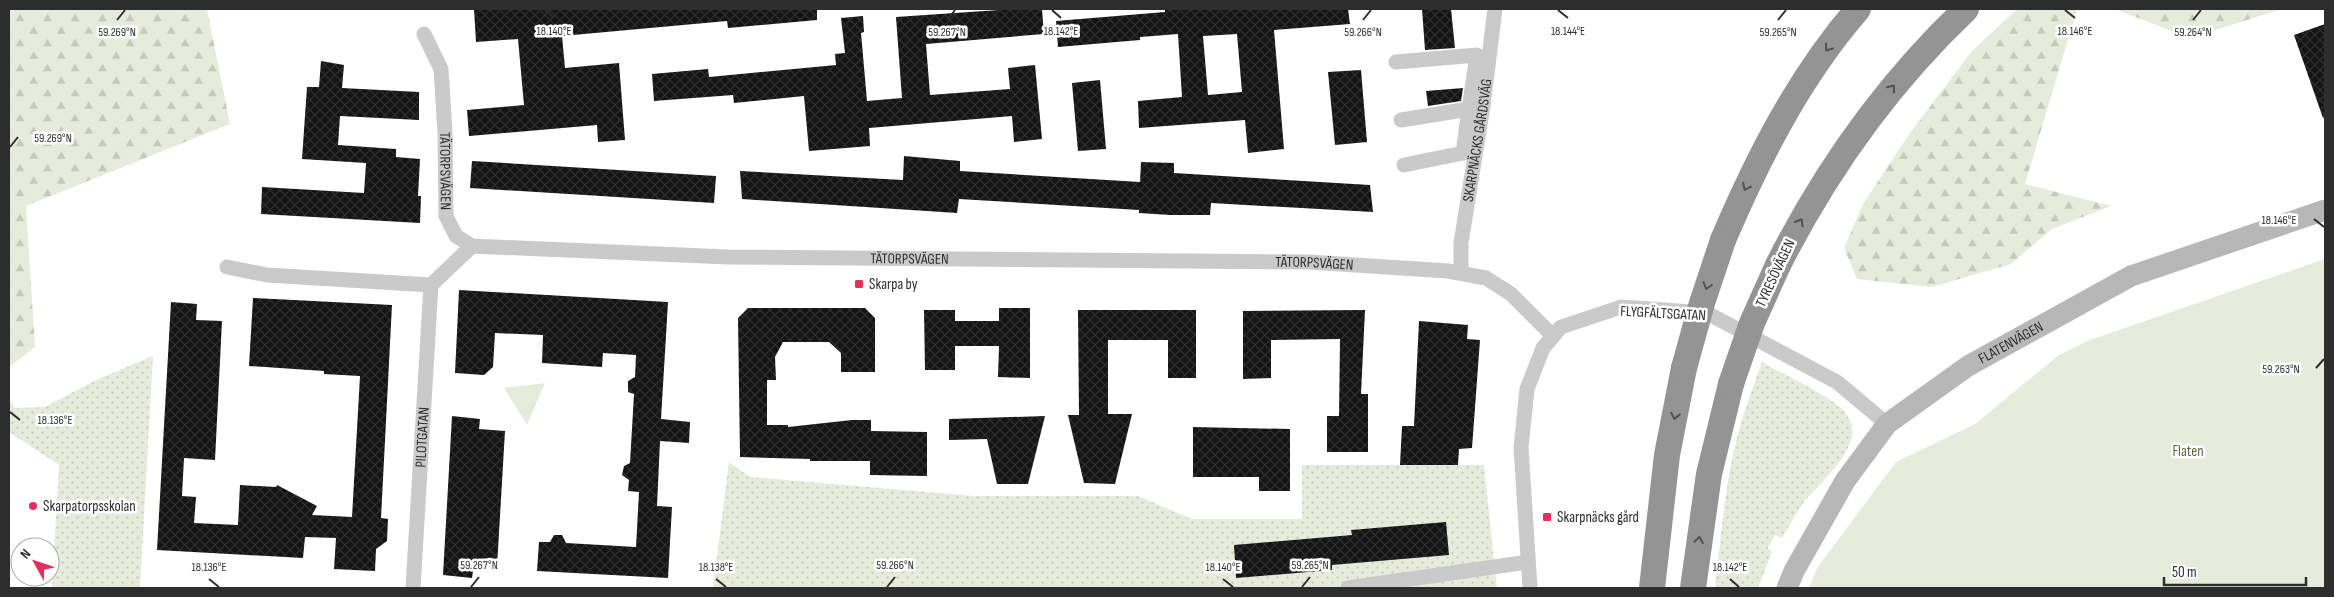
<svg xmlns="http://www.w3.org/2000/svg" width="2334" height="597" font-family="'Sofia Sans Condensed',sans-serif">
<defs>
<pattern id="grass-dots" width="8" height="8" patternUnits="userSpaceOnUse" patternTransform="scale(1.25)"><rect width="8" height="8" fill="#e7ebdb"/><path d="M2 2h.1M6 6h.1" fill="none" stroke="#c6cabc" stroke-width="1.8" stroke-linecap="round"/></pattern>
<pattern id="forest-firs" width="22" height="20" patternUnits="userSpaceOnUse" patternTransform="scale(1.25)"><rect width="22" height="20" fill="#e7ebdb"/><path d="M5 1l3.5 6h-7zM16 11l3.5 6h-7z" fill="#c6cabc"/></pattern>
<pattern id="building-cross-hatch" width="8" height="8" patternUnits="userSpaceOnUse" patternTransform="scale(1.25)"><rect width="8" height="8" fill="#141414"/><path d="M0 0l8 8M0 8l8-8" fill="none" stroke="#2e2e2e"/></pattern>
</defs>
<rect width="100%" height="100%" fill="#fff"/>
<!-- grass -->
<path fill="url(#grass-dots)" d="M153,356L140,588H52L59,465L9,432V400L15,408L45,407L96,380Z
M1762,362C1786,376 1814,388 1836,404C1879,436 1825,476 1804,502C1796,513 1789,526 1782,538L1775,535L1768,548L1772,552L1758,588H1715C1720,543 1724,498 1733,454C1740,423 1751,392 1762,362Z
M729,462L750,477L974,496H1138L1192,519H1302V465H1484L1497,588H713Z"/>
<!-- forest -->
<path fill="url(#forest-firs)" d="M9,9H207L230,124L26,206L35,347L9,367Z
M2017,9H2077L2025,184L2111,206L2052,229L2011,264L1932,287L1857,279L1844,248L1863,204L1910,133L1972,51Z
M2115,9H2282L2190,38Z"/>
<!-- park -->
<path fill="#e7ebdb" d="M2325,259V588H1809L1817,568L1896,462L1975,424L2059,355L2087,341Z
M545,383L527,425L504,388Z"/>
<!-- building -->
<path fill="url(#building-cross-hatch)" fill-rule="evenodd" d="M474,9H817V20L728,28L727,21L562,36L565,68L619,63L625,140L598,142L597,125L469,136L467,110L524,105L518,39L476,42Z
M1014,9H1042L1044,34L926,44L930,95L1010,89L1008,68L1035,65L1042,139L1014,142L1012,116L869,128L870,146L809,151L804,96L734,103L733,95L654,101L652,74L708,69L709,77L836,65L835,54L845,53L841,18L863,16L864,32L861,33L867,101L902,98L896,17Z
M1165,9H1348L1350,24L1274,30L1284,149L1248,153L1245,120L1139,128L1138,101L1182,97L1178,34L1140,37V40L1058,47L1056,21L1165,12ZM1237,34L1242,92L1208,95L1203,36Z
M1422,9H1451L1455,48L1425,50Z
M2325,24V117L2323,118L2294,35Z
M321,61L344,65L342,88L419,92V120L340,116L338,145L396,149V157L420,159L418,196H421L420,223L261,214L262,187L364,193L366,163L302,159L307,87H319Z
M1361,70L1367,142L1335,145L1328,72Z
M1100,80L1106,149L1078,151L1072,83Z
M1463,88L1461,101L1428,106L1426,91Z
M904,156L960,161V171L1140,182L1141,162L1174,163V173L1370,185L1373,212L1211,203L1210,215H1170L1139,213V210L959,199L957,213L742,199L740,171L903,180Z
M472,161L716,176L714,203L470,188Z
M459,290L668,302L661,419L690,422L689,443L660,441L657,506L672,507L668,578L537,571L539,542H550L554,535H562L566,543L636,547L639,492L628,491L629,480L622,475L624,466L630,463L634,394L628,392V381L635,377L636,355L603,353L602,367L542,363L543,335L495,333L493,367L484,375L455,373Z
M253,298L392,305L381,518L388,519L387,541L376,549L375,571L334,569L336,538L305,537L303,558L157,550L171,302L197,304L196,320L222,321L215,460L184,458L182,496L196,497L194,523L238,525L240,485L276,487L277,485L317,506L312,515L352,517L360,376L324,374V371L249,366Z
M748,308H865L875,318V372H841V353L829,342H783L775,357L776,380H767V425H788V427L852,420H871V431L927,432V476L870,475V461H810V459L740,457L738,318Z
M999,308H1030V378L998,377L999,346H955V370H925L924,310H955V321H999Z
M1078,310H1196V378H1168V340H1108V414H1132L1115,484L1084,483L1068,415H1079Z
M1365,310L1361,394H1368V452H1327V416H1339L1340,339L1271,340V378L1243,379V311Z
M1419,321L1468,325L1467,339L1480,340L1472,448L1459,449L1458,465H1400L1402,426H1414Z
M452,416L480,419L479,429L505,431L497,567L474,565L472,578L443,575Z
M1045,416L1028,484H997L987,439L949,440V419Z
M1193,427L1290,429V491H1259V477H1193Z
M1446,522L1449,555L1332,565V570L1236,578L1234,545L1352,535L1351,530Z"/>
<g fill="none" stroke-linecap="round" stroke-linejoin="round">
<!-- street -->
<g stroke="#cacaca" stroke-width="15">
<path id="s1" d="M424,34L441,69L445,133L446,216L456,236L472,246L728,257L1309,262L1448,271L1486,278L1511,294L1553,336"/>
<path d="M1396,62L1477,55L1469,109L1401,120"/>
<path d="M1404,165L1463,153L1469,109"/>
<path d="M227,267L267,275L431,285"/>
<path id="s2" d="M1461,273V243L1483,106L1495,9"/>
<path id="s3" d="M413,588L431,285L472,246"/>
<path d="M1348,588L1528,562"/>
<path d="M1530,588L1521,448L1527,389L1543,348L1561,327L1621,307L1707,313L1837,382L1887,424"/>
</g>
<!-- secondary -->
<path stroke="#b7b7b7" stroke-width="21" id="s4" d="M1787,588L1794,571L1845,481L1887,424L1968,366L2131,276L2325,210"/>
<!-- highway -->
<path stroke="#949494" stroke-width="26" d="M1723,240C1758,158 1799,77 1858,9
M1778,265C1827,168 1887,84 1966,9
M1652,588L1667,455L1684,368
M1693,588L1709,474L1731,384"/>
<!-- highway-bridge -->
<path stroke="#949494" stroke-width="26" d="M1684,368L1702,303L1723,240
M1731,384L1752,323L1778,265"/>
</g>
<!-- one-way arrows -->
<defs><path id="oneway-chevron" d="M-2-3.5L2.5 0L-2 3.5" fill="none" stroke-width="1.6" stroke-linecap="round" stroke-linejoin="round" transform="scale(1.25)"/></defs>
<g stroke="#515151">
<use href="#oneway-chevron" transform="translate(1828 48) rotate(126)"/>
<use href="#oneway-chevron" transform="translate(1892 88) rotate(-52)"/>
<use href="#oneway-chevron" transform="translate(1746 187) rotate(116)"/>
<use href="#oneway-chevron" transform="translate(1800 222) rotate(-60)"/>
<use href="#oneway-chevron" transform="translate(1707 286) rotate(108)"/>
<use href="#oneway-chevron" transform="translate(1675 416) rotate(101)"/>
<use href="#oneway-chevron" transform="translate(1699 540) rotate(-81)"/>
</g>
<!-- ticks -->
<path fill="none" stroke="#2d2d2d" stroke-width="2" d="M545,10L554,18M1052,10L1061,18M1558,10L1568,18M2065,10L2075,18M117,20L125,10M947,20L955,10M1363,20L1371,10M1778,20L1786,10M2193,20L2201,10M10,147L18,137M2314,219L2324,227M2316,368L2324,359M10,412L20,420M209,579L219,587M716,579L726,587M1223,579L1233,587M1730,579L1739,587M471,587L479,577M887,587L895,577M1302,587L1310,577"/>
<!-- markers -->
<g fill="#e72d5c" stroke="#fff" stroke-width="2">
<rect x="854" y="279" width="10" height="10" rx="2.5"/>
<circle cx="33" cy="506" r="5"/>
<rect x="1542" y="512" width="10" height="10" rx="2.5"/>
</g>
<g text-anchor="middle" stroke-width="5" stroke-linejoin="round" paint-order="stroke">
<!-- street labels -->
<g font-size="15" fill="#2d2d2d" stroke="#fff">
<text dy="5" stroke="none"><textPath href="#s2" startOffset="134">SKARPNÄCKS GÅRDSVÄG</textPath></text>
<text dy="5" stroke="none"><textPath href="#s1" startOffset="141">TÄTORPSVÄGEN</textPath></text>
<text dy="5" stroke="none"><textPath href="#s1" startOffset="665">TÄTORPSVÄGEN</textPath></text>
<text dy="5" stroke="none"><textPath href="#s1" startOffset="1070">TÄTORPSVÄGEN</textPath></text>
<text transform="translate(1775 273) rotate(-65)" y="5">TYRESÖVÄGEN</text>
<text transform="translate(1663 313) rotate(3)" y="5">FLYGFÄLTSGATAN</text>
<text dy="5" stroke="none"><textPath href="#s4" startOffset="341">FLATENVÄGEN</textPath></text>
<text dy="5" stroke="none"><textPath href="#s3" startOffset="151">PILOTGATAN</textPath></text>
</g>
<!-- poi labels -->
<g font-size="15" fill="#2d2d2d" stroke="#fff" text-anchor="start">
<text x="869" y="289">Skarpa by</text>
<text x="43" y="511">Skarpatorpsskolan</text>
<text x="1557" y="522">Skarpnäcks gård</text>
</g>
<!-- park labels -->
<g font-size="15" fill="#59693a" stroke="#fff">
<text x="2188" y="456">Flaten</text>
</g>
</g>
<g font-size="12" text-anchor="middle" fill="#2d2d2d" stroke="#fff" stroke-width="5" stroke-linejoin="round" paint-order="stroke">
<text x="554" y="35">18.140°E</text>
<text x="1061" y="35">18.142°E</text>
<text x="1568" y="35">18.144°E</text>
<text x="2075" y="35">18.146°E</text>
<text x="117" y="36">59.269°N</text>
<text x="947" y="36">59.267°N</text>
<text x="1363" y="36">59.266°N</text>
<text x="1778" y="36">59.265°N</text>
<text x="2193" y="36">59.264°N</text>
<text x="53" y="142">59.269°N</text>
<text x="2279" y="224">18.146°E</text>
<text x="2281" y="373">59.263°N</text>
<text x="55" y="424">18.136°E</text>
<text x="479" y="569">59.267°N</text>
<text x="895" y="569">59.266°N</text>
<text x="1310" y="569">59.265°N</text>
<text x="209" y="571">18.136°E</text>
<text x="716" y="571">18.138°E</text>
<text x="1223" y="571">18.140°E</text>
<text x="1730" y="571">18.142°E</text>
</g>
<!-- border -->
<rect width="2334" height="597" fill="none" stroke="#2d2d2d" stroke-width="20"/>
<!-- north arrow -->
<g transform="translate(35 562) rotate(310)"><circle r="24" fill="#ffffff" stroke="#ababab"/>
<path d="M0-4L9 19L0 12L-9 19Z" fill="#e72d5c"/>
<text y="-8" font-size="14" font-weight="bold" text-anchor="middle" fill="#2d2d2d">N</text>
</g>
<!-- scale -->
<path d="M2164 577v8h142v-8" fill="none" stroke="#2d2d2d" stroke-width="2.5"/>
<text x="2172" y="577" font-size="15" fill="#2d2d2d" stroke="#ffffff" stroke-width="4" paint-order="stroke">50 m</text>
</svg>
